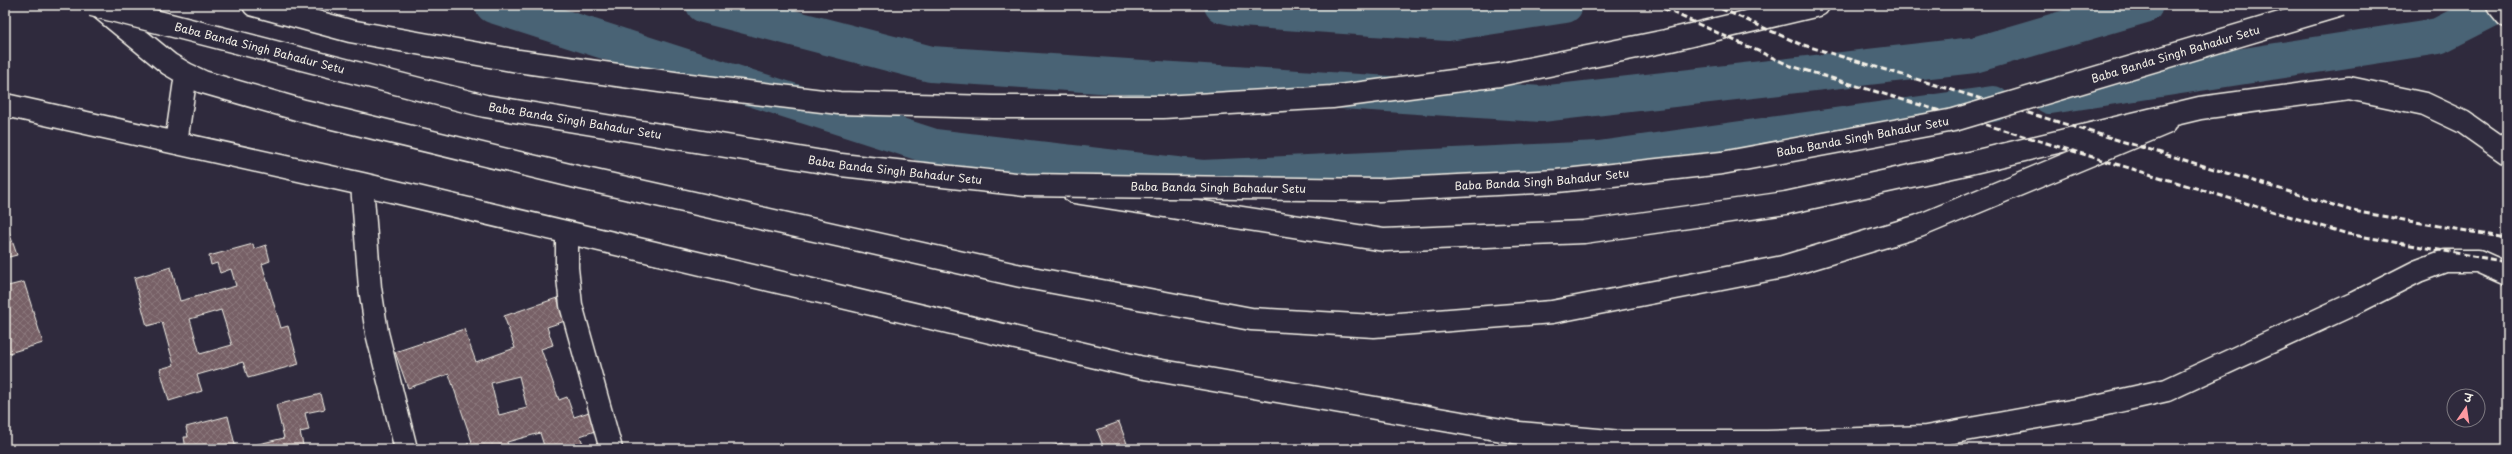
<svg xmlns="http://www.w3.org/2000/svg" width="2512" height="454" font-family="'Playpen Sans','Playpen Sans Deva',sans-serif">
<defs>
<pattern id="building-cross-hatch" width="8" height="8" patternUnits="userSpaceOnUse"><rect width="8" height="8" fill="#776166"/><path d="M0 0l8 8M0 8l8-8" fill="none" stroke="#8b787c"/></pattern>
</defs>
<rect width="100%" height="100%" fill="#2f2a3d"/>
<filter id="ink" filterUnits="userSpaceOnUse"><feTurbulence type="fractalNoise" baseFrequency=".025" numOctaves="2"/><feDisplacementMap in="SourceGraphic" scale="8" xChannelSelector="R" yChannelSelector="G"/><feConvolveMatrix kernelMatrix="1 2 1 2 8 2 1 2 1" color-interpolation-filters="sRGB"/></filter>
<g filter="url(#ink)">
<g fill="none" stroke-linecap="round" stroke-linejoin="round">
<!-- canal -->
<path stroke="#4a6374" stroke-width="36" d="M493,5L934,147L1202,178L1599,159L1993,104
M704,5L931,64L1541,104L1974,55L2145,5
M1222,5L1241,9L1448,23L1565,5
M2050,96L2438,36L2499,5"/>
</g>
<!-- building -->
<path fill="url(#building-cross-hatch)" stroke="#f4f1e8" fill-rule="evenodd" d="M5,220L17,255L5,258Z
M253,244L254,249L266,245L270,261L262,264L281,328L288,326L299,364L248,378L243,362L197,375L202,391L169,401L160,369L174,365L162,322L147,326L134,278L171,267L180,301L236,286L231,269L220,273L217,263L211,265L209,256ZM221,310L232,345L200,354L190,319Z
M5,275L8,286L24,282L43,343L9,353L5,340Z
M557,298L565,321L547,327L553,345L541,349L559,400L567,397L574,417L592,411L598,430L580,436L585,449H468L467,444L472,442L449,374L408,388L395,352L464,329L476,362L515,348L504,316Z
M519,376L527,408L499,415L491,383Z
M321,394L325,409L305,413L309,430L300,432L304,449H237L284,438L276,405Z
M228,416L236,449H186L184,437H188L186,427Z
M1119,422L1129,449H1095L1103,446L1097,430Z
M540,433L545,449H509L507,442Z
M1062,443L1064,449H1044Z"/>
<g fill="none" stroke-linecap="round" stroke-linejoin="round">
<!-- minor casing -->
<g stroke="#f4f1e8" stroke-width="25">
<path id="minor" d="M97,5L169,64L186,74L203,82L304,111L581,178L1021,276L1251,319L1374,326L1552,312L1783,267L1919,226L2166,123
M5,105L362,184L1139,367L1519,433L1621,442H1767L1926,437L2088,408L2167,390L2355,303L2418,271L2445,261H2478L2507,274
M176,143L186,74
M362,184L370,288L377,333L406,449
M567,233V268L571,305L611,449"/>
</g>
<!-- major casing -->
<g stroke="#f4f1e8" stroke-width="25">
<path id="major" d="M2498,5L2507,16"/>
</g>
<!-- highway casing -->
<g stroke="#f4f1e8" stroke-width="25">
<path id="highway" d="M254,5L350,31L518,61L681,84L839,103L993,107H1163L1332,97L1499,75L1666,41L1818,5
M1074,192L1384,240L1584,232L1786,203L1961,165L2200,108L2349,88L2425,104L2463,122L2507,153"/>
</g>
<!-- minor -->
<use href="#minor" stroke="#2f2a3d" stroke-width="22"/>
<!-- major -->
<use href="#major" stroke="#2f2a3d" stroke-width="22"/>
<!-- highway -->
<use href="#highway" stroke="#2f2a3d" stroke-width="22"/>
<!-- rail -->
<path stroke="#f4f1e8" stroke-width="3" stroke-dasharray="6 3" stroke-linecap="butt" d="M1656,5L1791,66L2348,234L2507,262
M1713,5L1800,44L2353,211L2507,238"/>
<!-- highway-bridge casing -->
<g stroke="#f4f1e8" stroke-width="25" stroke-linecap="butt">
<g id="highway-bridge">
<path id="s1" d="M92,5L485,106L841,165L1025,185L1379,190L1557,181L1722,163L1954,120L2341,5"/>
</g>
</g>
<!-- highway-bridge -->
<use href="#highway-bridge" stroke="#2f2a3d" stroke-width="22"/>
</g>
</g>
<g text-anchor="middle" stroke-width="3" stroke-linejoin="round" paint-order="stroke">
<!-- street labels -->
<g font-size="11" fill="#f4f1e8" stroke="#2f2a3d">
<text dy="4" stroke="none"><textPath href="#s1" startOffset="173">Baba Banda Singh Bahadur Setu</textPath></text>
<text dy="4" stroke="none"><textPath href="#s1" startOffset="2117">Baba Banda Singh Bahadur Setu</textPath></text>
<text dy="4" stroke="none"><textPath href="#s1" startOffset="497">Baba Banda Singh Bahadur Setu</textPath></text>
<text dy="4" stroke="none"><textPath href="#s1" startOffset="1793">Baba Banda Singh Bahadur Setu</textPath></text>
<text dy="4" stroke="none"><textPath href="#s1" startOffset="821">Baba Banda Singh Bahadur Setu</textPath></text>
<text dy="4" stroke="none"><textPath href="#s1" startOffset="1469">Baba Banda Singh Bahadur Setu</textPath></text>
<text dy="4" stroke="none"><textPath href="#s1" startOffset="1145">Baba Banda Singh Bahadur Setu</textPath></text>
</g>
</g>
<!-- margin -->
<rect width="2512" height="454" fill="none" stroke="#2f2a3d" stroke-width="20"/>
<rect x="10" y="10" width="2492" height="434" fill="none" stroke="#f4f1e8" stroke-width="1.5" filter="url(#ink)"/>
<!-- north arrow -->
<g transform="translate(2466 408) rotate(13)"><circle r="19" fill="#2f2a3d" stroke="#7e7a81"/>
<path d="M0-3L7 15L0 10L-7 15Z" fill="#ff9aa2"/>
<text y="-6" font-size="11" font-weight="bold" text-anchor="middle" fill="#f4f1e8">उ</text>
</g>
</svg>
